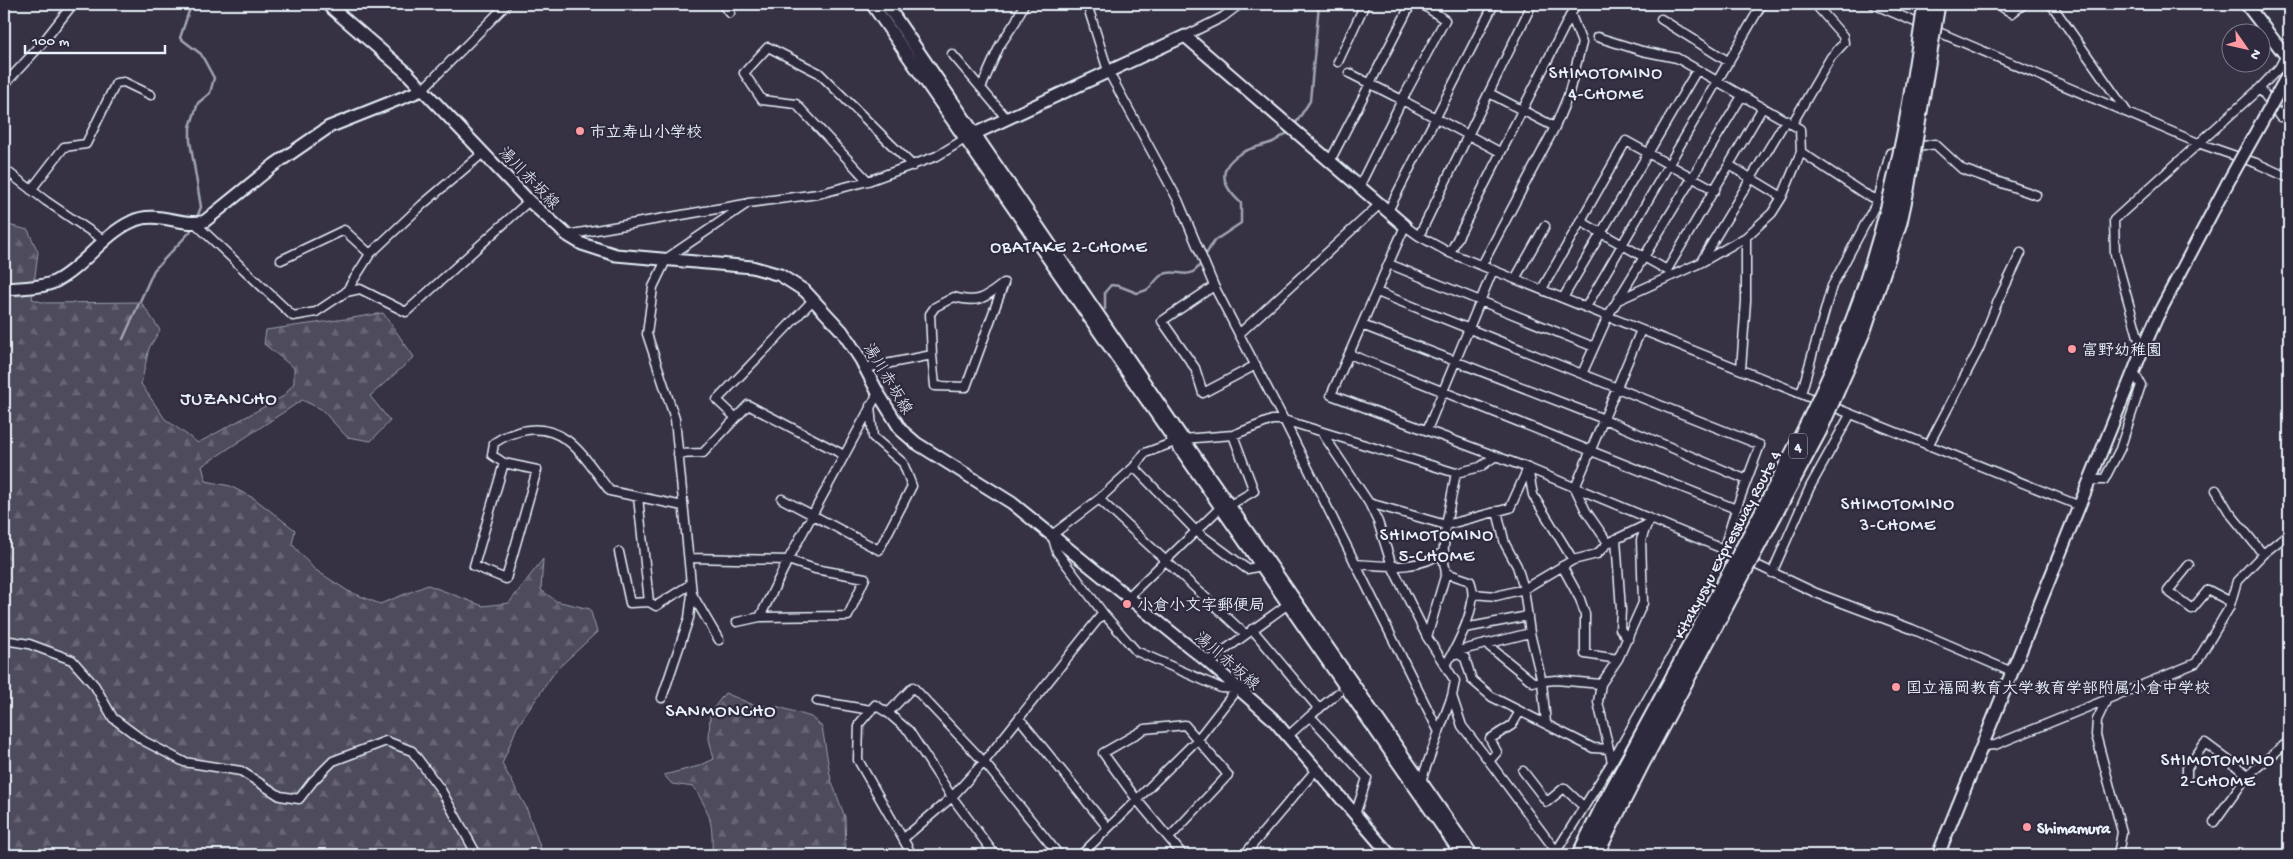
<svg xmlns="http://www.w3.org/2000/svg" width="2293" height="859" font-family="'Gochi Hand','Klee One',sans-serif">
<defs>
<pattern id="forest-firs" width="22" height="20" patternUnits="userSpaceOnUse" patternTransform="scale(1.25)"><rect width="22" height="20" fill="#4d4b5c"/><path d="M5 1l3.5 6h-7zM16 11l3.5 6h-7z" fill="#676574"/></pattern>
</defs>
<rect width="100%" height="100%" fill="#363244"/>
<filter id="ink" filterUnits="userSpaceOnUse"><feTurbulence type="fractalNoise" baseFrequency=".02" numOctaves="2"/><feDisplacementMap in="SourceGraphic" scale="10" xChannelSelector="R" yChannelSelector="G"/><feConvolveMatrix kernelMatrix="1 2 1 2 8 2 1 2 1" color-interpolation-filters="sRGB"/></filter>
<g filter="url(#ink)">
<!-- forest -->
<path fill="url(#forest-firs)" stroke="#9a9eaa" d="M4,224L28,230L38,252L32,299L45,303L141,302L160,330L149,348L141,384L165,419L198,443L284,396L294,383V368L264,344L266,330C305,324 344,320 383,313L414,357L370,396L390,421L371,441L347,437L321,409L302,400L202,466L206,481L230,486L255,499L295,530L292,544L314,569L348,591L380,604L428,585L483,606L509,603L543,559L541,590L556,601L590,609L597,632L556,670L517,727L502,764L526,807L543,855H4Z
M725,693L756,706L779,707L811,717L822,727L831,780L845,817L846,855H712C713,822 711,815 694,787L672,784L664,775L699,766L714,759L709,739L710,713Z"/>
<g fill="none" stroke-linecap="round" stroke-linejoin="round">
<!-- stream -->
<path stroke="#a0a4af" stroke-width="2.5" d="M189,4L190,8L180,38L201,54L214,78L210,93L198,103L190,127V141L201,207L196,220
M1294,126L1310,101L1319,4
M1205,256L1214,241L1241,223V203C1221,185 1216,167 1243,152C1252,147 1263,146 1273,142C1278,139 1284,135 1289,132
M1105,309V292L1111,285L1119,286L1137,293C1140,292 1145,291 1148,289C1154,285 1156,278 1162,275C1178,266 1190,285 1202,261
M123,339L154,270L190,232L193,225"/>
<!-- street casing -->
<g stroke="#e8f1f8" stroke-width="11">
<path id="street" d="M722,4L730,13
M1087,4L1108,71L1178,200L1214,286L1284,420L1439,732
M1422,4L1445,20L1402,100L1500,152
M1873,4L2198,143L2256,163L2289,178
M1997,4L2012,13L2024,4
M2051,4L2127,112
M1661,19L1729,62
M1185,36L1223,17L1240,4
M1597,37L1642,51L1677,58L1800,129L1801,152L1782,197L1772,213L1746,237V301L1741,369
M952,54L981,88L1000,45L1016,21L1024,4
M1338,62L1365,4
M1349,73L1402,100L1359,187
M4,85L40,46L73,4
M981,88L1007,119
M2260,88L2280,117L2289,103
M422,90L507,4
M1489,93L1555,127
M1792,124L1831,57L1844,43L1843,36L1815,4
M1913,148L1935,144L1962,169L2036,195
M1801,152L1863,193L1878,200
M1330,161L1411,4
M1729,165L1782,197
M4,169L46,201L105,241
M868,181L796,104L762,100L744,73L768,47L819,73L913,166
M31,190L64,147L86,144L116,83L124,82L151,95
M1388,211L1494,4
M1580,221L1667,270L1763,107
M196,224L293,316L316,312L346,292L360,289L406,312L529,201
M567,235L745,204
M1419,236L1532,4
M1450,253L1576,4
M281,260L344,230L370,254
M1702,262L1746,237
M1389,264L1594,347
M1482,265L1555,127L1568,96L1582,43L1571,15
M1515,279L1545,226
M1214,286L1162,321L1195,368L1203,393L1256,365
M1542,289L1626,141L1715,190
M346,292L370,254L422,205L483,153
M1377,292L1582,374
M1563,298L1697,70
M1618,300L1700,263L1786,120
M1586,307L1762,4
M1362,325L1604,419L1747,480
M1239,334L1380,204
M2142,351L2115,254L2114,220L2260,88L2279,68L2289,49
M1349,354L1736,509
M865,368L932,355L935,386L966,387L1004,283C985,298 979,304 954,297L935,307L930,314L932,355
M1801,394L1832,286L1878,200L1890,153L1902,151
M736,418L748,405L844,455
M1427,430L1493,270
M1323,434L1369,503L1378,522L1392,566L1427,637L1455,681L1452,696L1421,781
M1928,446L1979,349L1998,301L2021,253
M678,454L703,453L736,418L717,400L813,300
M504,463L537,470L506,579L474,566Z
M504,463L492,455L494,443C504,436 511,434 522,431C567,421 586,461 610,491L683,506
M1134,467L1196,531L1247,569L1261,566
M1528,468L1533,495L1573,560
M2090,480H2104L2120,449L2141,385L2134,372
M2216,490L2229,512L2263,554
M638,497L649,602
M782,499L879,550L912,486L903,463L873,437L870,406
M1099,499L1245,634
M1369,503L1446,525L1510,508L1528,468
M1230,505L1254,491L1233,435
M1497,511L1505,544L1517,566L1524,589L1530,633L1542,682L1546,723
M1616,539L1621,610L1620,629L1628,639
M1608,543L1586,511L1575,488L1641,330
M619,552L630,603L649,602L656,606L691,584
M690,558L788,560L878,393
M788,560L815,569L865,578L848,616L760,617Z
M1355,564C1384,566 1420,571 1444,551
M2189,565L2168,591L2192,609L2208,590L2231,602
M1562,566L1580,599L1585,614V654L1618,659
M1772,573L1810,487L1850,415
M692,594L719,640
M1473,594L1496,596L1524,589L1573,560L1597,554L1608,543L1648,524
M1128,597L1224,504
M1103,613L1136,651L1221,688L1237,689
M737,622L760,617
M1465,628L1528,616
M1252,629L1319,709
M1427,637L1446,573L1443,557L1446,525L1456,473
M4,640L29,644L72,660L95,686L113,718L144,741L184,762L241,771L280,796L299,799L313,781L333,761L386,741L412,751L441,790L477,855
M1485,643L1533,682L1556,680L1601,684
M1454,652L1465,658L1472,680L1492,697L1593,748L1609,749
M1454,652L1530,633
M1208,662L1291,602
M1446,665C1458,644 1480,604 1470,581L1446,573
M2012,672L1912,629L1816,593L1723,549L1528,468L1331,395L1405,226L1419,236L1450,253L2080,506
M1338,693L1310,716L1367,778L1355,815
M1452,696L1462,726L1489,761
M662,698L689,618L692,594L675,419L647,334L653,287L667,258L748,203L818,194L868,181L937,156L968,137
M2107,699L2097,720L2096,735L2122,832L2118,855
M817,701L871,710
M888,713L875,705L859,724L858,760L903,839
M1519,713L1512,725L1490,739L1497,752L1489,761L1556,851
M1019,718L1108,828
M1287,737L1310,716
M1983,746L1995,745L2196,663L2229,608L2237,581L2263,554L2289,533
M1612,762L1713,583L1736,509L1760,445L1582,374L1608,316L1742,96
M1523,771L1547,802L1564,788L1584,807
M2187,776V768L2205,743L2248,775
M2214,822L2248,775L2289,741
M1169,838L1228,775L1185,725L1145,729L1103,753L1137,800L1183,855
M912,855L903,839L952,797L984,762L1103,613L1057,552L1052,535L1099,499L1134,467L1145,453L1183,439L1233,435L1272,420H1284L1456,473L1480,467L1496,456
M995,855L952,797L909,731L888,713L913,687L984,762L1059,855
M1081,855L1198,739L1237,689
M1244,855L1315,771
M1554,855L1612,762L1598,702L1601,684L1618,659L1643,603L1641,540L1649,519"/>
</g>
<!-- secondary casing -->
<g stroke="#e8f1f8" stroke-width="15">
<path id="secondary" d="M327,4L406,72L529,201L567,235L582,244L616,255L752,267L780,275L805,291L842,331L861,360L878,393L901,430L916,443L1012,503L1208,662L1272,718L1390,855
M872,4L1462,855
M886,4L1183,439L1472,855
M2246,4L2289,60
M974,134L1185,36L1405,226
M4,289C18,288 44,288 56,281C83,267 103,235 131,222C156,209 184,228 205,221L274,165L329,127L422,90
M1938,855L2142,351L2157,317L2227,184"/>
</g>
<!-- street -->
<use href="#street" stroke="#2f2a3d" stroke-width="8"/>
<!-- secondary -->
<use href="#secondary" stroke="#2f2a3d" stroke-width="11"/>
<!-- secondary-bridge casing -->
<g stroke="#e8f1f8" stroke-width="15" stroke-linecap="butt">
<path id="secondary-bridge" d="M2227,184L2289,73"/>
</g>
<!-- highway-bridge casing -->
<g stroke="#e8f1f8" stroke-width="19" stroke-linecap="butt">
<path id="highway-bridge" d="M1580,855L1603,808C1649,723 1695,638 1741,553C1790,461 1840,370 1871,270C1899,183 1913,94 1926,4
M1595,855L1641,764L1819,430L1863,330L1899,222L1906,190L1937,4"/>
</g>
<!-- secondary-bridge -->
<use href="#secondary-bridge" stroke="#2f2a3d" stroke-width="11"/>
<!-- highway-bridge -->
<use href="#highway-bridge" stroke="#2f2a3d" stroke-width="15"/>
</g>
</g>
<!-- markers -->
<g fill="#ff9aa2" stroke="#2f2a3d" stroke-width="2">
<circle cx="580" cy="131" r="5"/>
<circle cx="2072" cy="349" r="5"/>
<circle cx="1127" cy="604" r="5"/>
<circle cx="1896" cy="687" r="5"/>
<circle cx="2027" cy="827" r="5"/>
</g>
<g text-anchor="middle" stroke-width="4.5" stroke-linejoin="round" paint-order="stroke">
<!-- shield labels -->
<rect fill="#2f2a3d" stroke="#b0b5c0" stroke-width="1" x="1789" y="433.5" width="18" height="25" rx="4"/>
<g font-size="15" font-weight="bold" fill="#e8f1f8">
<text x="1798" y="451">4</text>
</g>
<!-- poi labels -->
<g font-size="16" font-weight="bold" fill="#e8f1f8" stroke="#2f2a3d" text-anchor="start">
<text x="590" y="137">市立寿山小学校</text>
<text x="2082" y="355">富野幼稚園</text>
<text x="1137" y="610">小倉小文字郵便局</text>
<text x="1906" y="693">国立福岡教育大学教育学部附属小倉中学校</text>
<text x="2037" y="833">Shimamura</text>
</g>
<!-- street labels -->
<g font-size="16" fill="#e8f1f8" stroke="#2f2a3d">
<text transform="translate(530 177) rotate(46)" y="6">湯川赤坂線</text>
<text transform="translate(889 378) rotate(59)" y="6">湯川赤坂線</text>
<text transform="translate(1726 544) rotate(-62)" y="6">Kitakyusyu Expressway Route 4</text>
<text transform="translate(1228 660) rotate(41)" y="6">湯川赤坂線</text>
</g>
<!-- neighbourhood labels -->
<g font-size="18" letter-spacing="1" fill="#e8f1f8" stroke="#2f2a3d">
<text x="1606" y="78">SHIMOTOMINO<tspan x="1606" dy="21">4-CHOME</tspan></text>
<text x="1069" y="252">OBATAKE 2-CHOME</text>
<text x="1898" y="509">SHIMOTOMINO<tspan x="1898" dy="21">3-CHOME</tspan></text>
<text x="1437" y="540">SHIMOTOMINO<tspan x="1437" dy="21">5-CHOME</tspan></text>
<text x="2218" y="765">SHIMOTOMINO<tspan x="2218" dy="21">2-CHOME</tspan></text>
</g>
<!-- quarter labels -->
<g font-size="19" letter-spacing="1" fill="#e8f1f8" stroke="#2f2a3d">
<text x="229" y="404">JUZANCHO</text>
<text x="721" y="716">SANMONCHO</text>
</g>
</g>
<!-- margin -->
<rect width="2293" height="859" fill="none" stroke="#2f2a3d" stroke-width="20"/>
<rect x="10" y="10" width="2273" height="839" fill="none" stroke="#e8f1f8" stroke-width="2" filter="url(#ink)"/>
<!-- north arrow -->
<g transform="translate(2246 48) rotate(124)"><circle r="24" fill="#2f2a3d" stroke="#797a88"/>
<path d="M0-4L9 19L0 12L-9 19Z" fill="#ff9aa2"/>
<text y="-8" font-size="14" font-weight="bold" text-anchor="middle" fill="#e8f1f8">N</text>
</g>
<!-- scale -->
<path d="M25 45v8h140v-8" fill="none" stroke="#e8f1f8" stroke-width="2.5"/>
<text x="32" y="45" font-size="15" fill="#e8f1f8" stroke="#2f2a3d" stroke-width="4" paint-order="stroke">100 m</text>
</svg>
